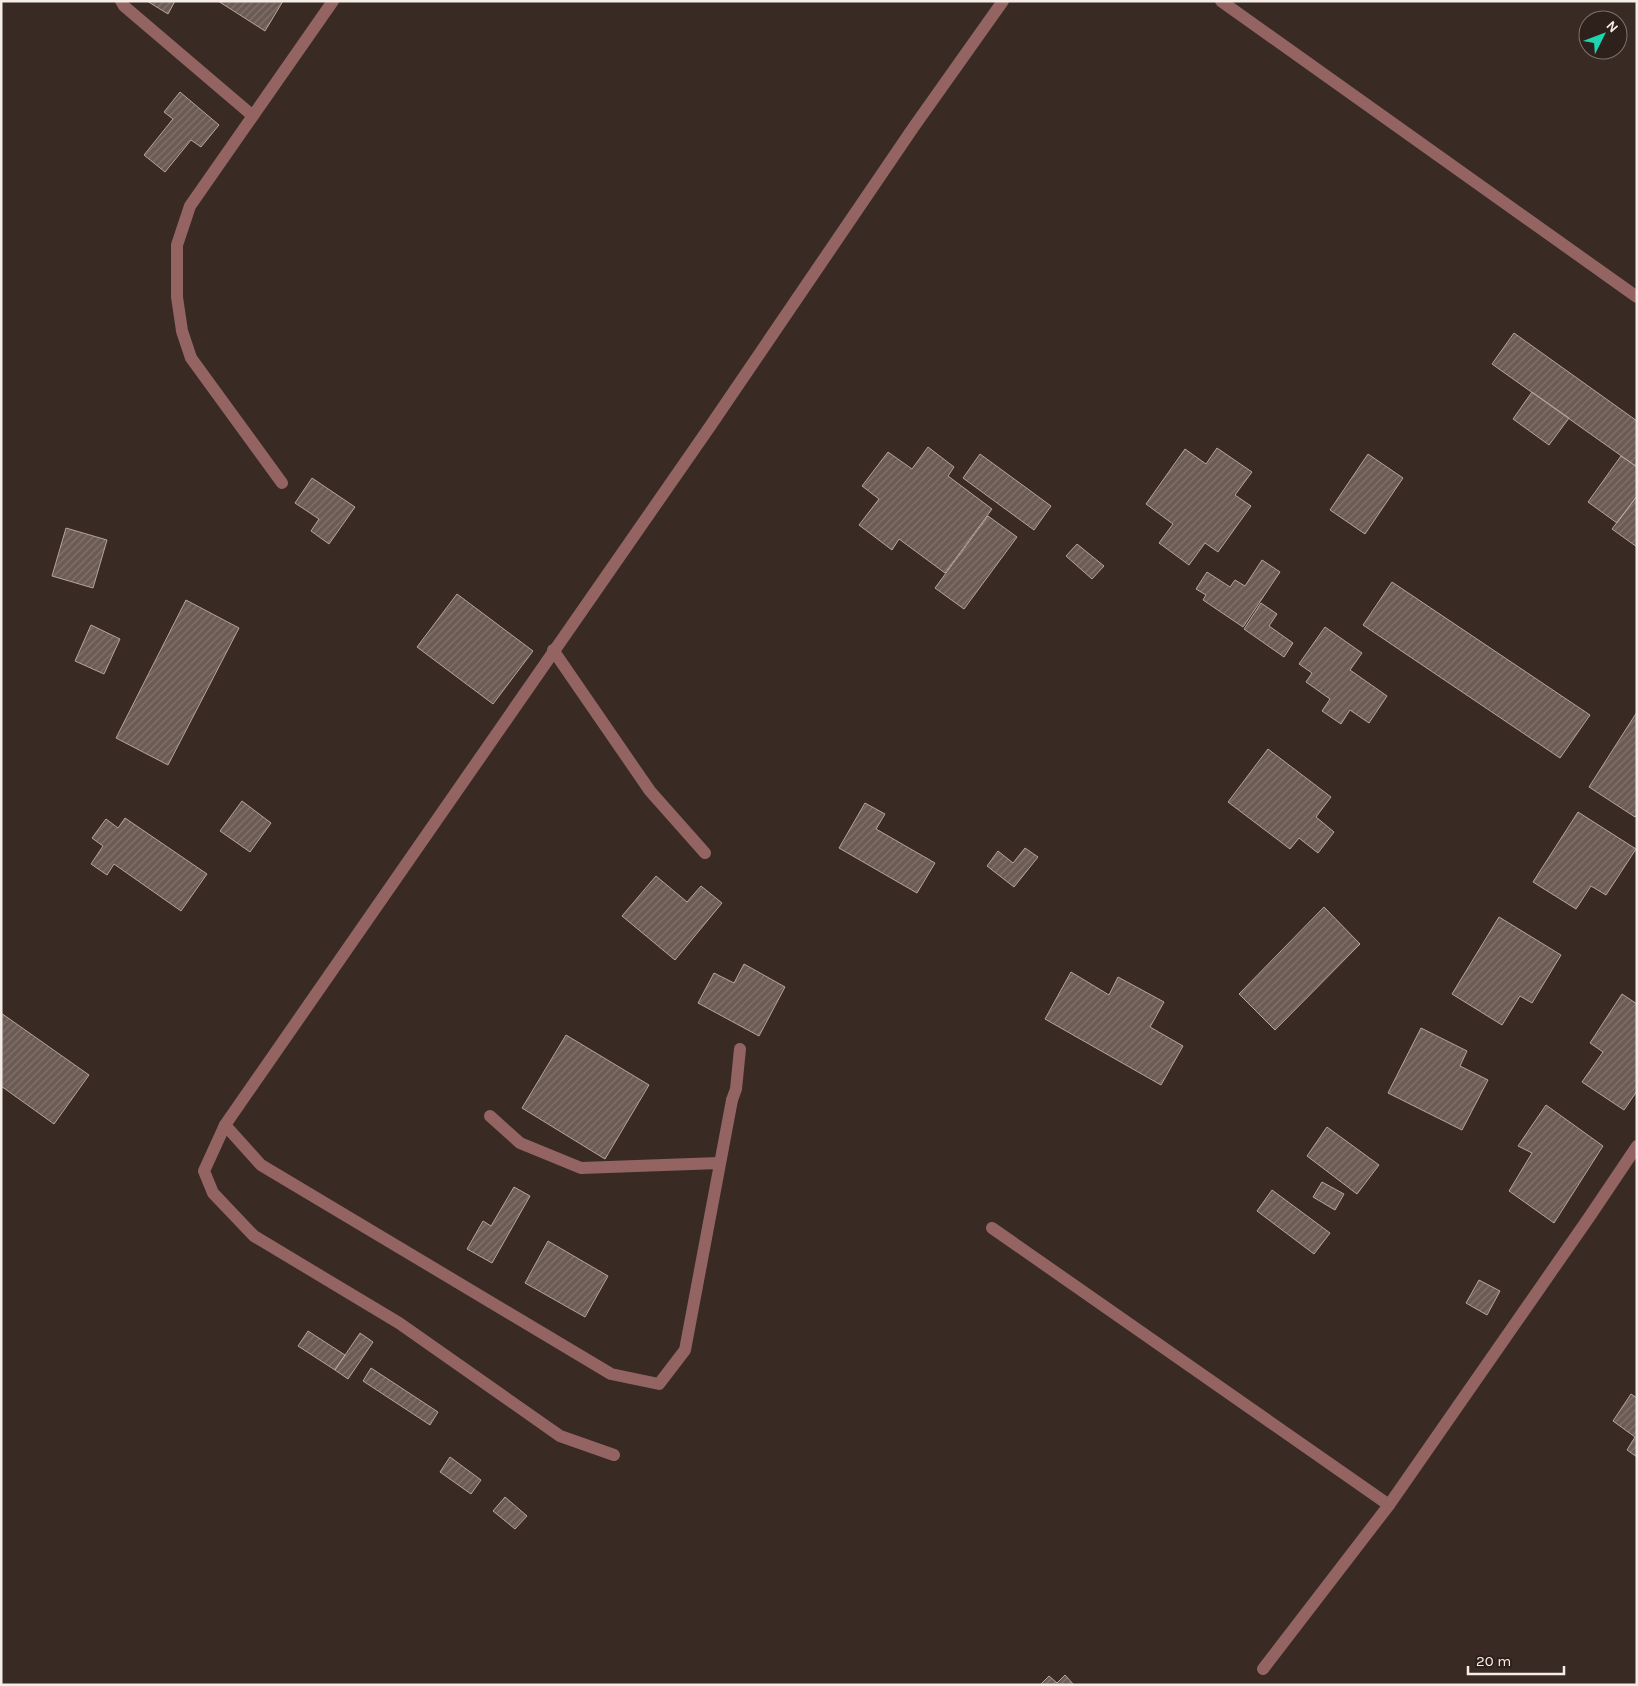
<svg xmlns="http://www.w3.org/2000/svg" width="1638" height="1686" font-family="Karla,sans-serif">
<defs>
<pattern id="building-hatch" width="6" height="6" patternUnits="userSpaceOnUse" patternTransform="scale(1.25)"><rect width="6" height="6" fill="#6c5b54"/><path d="M-1 1l2-2M0 6l6-6M5 7l2-2" fill="none" stroke="#82736d"/></pattern>
</defs>
<rect width="100%" height="100%" fill="#392a24"/>
<!-- building -->
<path fill="url(#building-hatch)" stroke="#b7a49c" d="M147,1H175L168,14Z
M218,1H283L265,31Z
M180,92L219,125L201,147L191,140L165,172L144,155L173,119L164,112Z
M1514,333L1637,421V467L1492,364Z
M1532,392L1569,418L1549,445L1513,419Z
M928,447L954,467L948,476L992,509L945,573L899,539L892,550L859,525L879,499L862,486L888,452L912,469Z
M1217,448L1252,472L1235,495L1251,506L1218,552L1205,543L1189,565L1159,543L1173,524L1146,504L1185,449L1206,464Z
M980,454L1051,506L1034,530L963,478Z
M1368,454L1403,478L1365,534L1330,510Z
M1621,456L1637,467V496L1617,523L1588,502Z
M312,478L355,507L329,544L311,531L319,519L295,503Z
M1637,496V547L1612,529Z
M988,516L1017,537L964,609L935,588Z
M66,528L107,540L93,588L52,576Z
M1077,544L1104,566L1092,579L1066,556Z
M1262,560L1280,572L1243,627L1203,600L1206,595L1196,589L1207,572L1230,587L1235,580L1245,586Z
M1392,582L1590,715L1560,758L1363,625Z
M457,594L533,651L493,704L417,647Z
M186,600L239,628L168,765L116,738Z
M1261,603L1277,614L1269,626L1293,643L1284,657L1244,629Z
M91,625L120,639L104,674L75,661Z
M1325,627L1362,653L1350,670L1387,696L1369,723L1350,710L1341,724L1322,711L1330,699L1306,682L1312,673L1299,664Z
M1637,712V814L1635,817L1589,787Z
M1268,749L1331,797L1316,817L1334,832L1318,853L1299,838L1290,849L1228,802Z
M242,801L271,823L250,852L220,831Z
M865,803L885,814L876,829L935,863L917,893L839,848Z
M1578,812L1636,849L1606,895L1591,886L1576,909L1533,882Z
M125,818L207,874L181,911L114,864L107,875L91,864L103,846L92,838L106,819L118,828Z
M1025,848L1038,857L1014,887L987,866L998,851L1013,863Z
M656,876L687,902L701,886L722,903L675,960L622,916Z
M1324,907L1360,944L1275,1030L1239,994Z
M1499,917L1561,955L1532,1003L1520,996L1502,1025L1452,994Z
M744,964L785,987L759,1036L698,1003L714,973L734,983Z
M1071,972L1109,995L1118,977L1164,1002L1150,1027L1183,1046L1161,1085L1045,1019Z
M1622,994L1637,1004V1091L1624,1110L1582,1082L1603,1052L1590,1043Z
M1,1013L89,1075L54,1124L1,1086Z
M1421,1028L1467,1051L1460,1066L1488,1080L1462,1130L1388,1093Z
M566,1035L649,1085L605,1159L522,1108Z
M1546,1105L1603,1146L1554,1223L1509,1191L1532,1153L1518,1146Z
M1327,1127L1379,1165L1357,1194L1307,1156Z
M1322,1182L1344,1194L1335,1210L1313,1197Z
M514,1187L530,1196L492,1263L467,1249L483,1221L491,1226Z
M1272,1190L1330,1233L1314,1254L1257,1211Z
M548,1241L608,1276L585,1317L525,1283Z
M1479,1280L1500,1291L1487,1315L1466,1303Z
M308,1331L345,1355L335,1370L298,1346Z
M360,1333L373,1342L348,1379L335,1370Z
M371,1368L438,1412L430,1425L363,1381Z
M1631,1394L1637,1398V1457L1627,1450L1635,1437L1613,1421Z
M450,1457L481,1480L471,1494L440,1472Z
M505,1497L527,1516L515,1529L493,1511Z
M1065,1675L1074,1685H1040L1049,1676L1057,1683Z"/>
<g fill="none" stroke-linecap="round" stroke-linejoin="round">
<!-- lane -->
<path stroke="#936462" stroke-width="12" d="M121,1L124,6L253,116
M282,483L191,358L182,331L177,297V245L190,206L333,1
M553,650L650,791L705,853
M732,1100L736,1089L740,1049
M490,1116L520,1143L581,1168L719,1163
M225,1125L204,1171L213,1193L254,1236L399,1323L560,1436L614,1455
M992,1228L1389,1505"/>
<!-- street -->
<path stroke="#936462" stroke-width="12" d="M1221,1L1637,297
M732,1100L685,1350L659,1384L611,1374L261,1165L225,1125L711,425L913,128L1003,1
M1263,1669L1389,1505L1590,1216L1637,1146"/>
</g>
<!-- border -->
<rect width="1638" height="1686" fill="none" stroke="#f7ede8" stroke-width="5"/>
<!-- north arrow -->
<g transform="translate(1603 35) rotate(48)"><circle r="24" fill="#2e201a" stroke="#7e726c"/>
<path d="M0-4L9 19L0 12L-9 19Z" fill="#1ed5b1"/>
<text y="-8" font-size="14" font-weight="bold" text-anchor="middle" fill="#f7ede8">N</text>
</g>
<!-- scale -->
<path d="M1468 1666v8h96v-8" fill="none" stroke="#f7ede8" stroke-width="2.5"/>
<text x="1476" y="1666" font-size="15" fill="#f7ede8" stroke="#2e201a" stroke-width="4" paint-order="stroke">20 m</text>
</svg>
